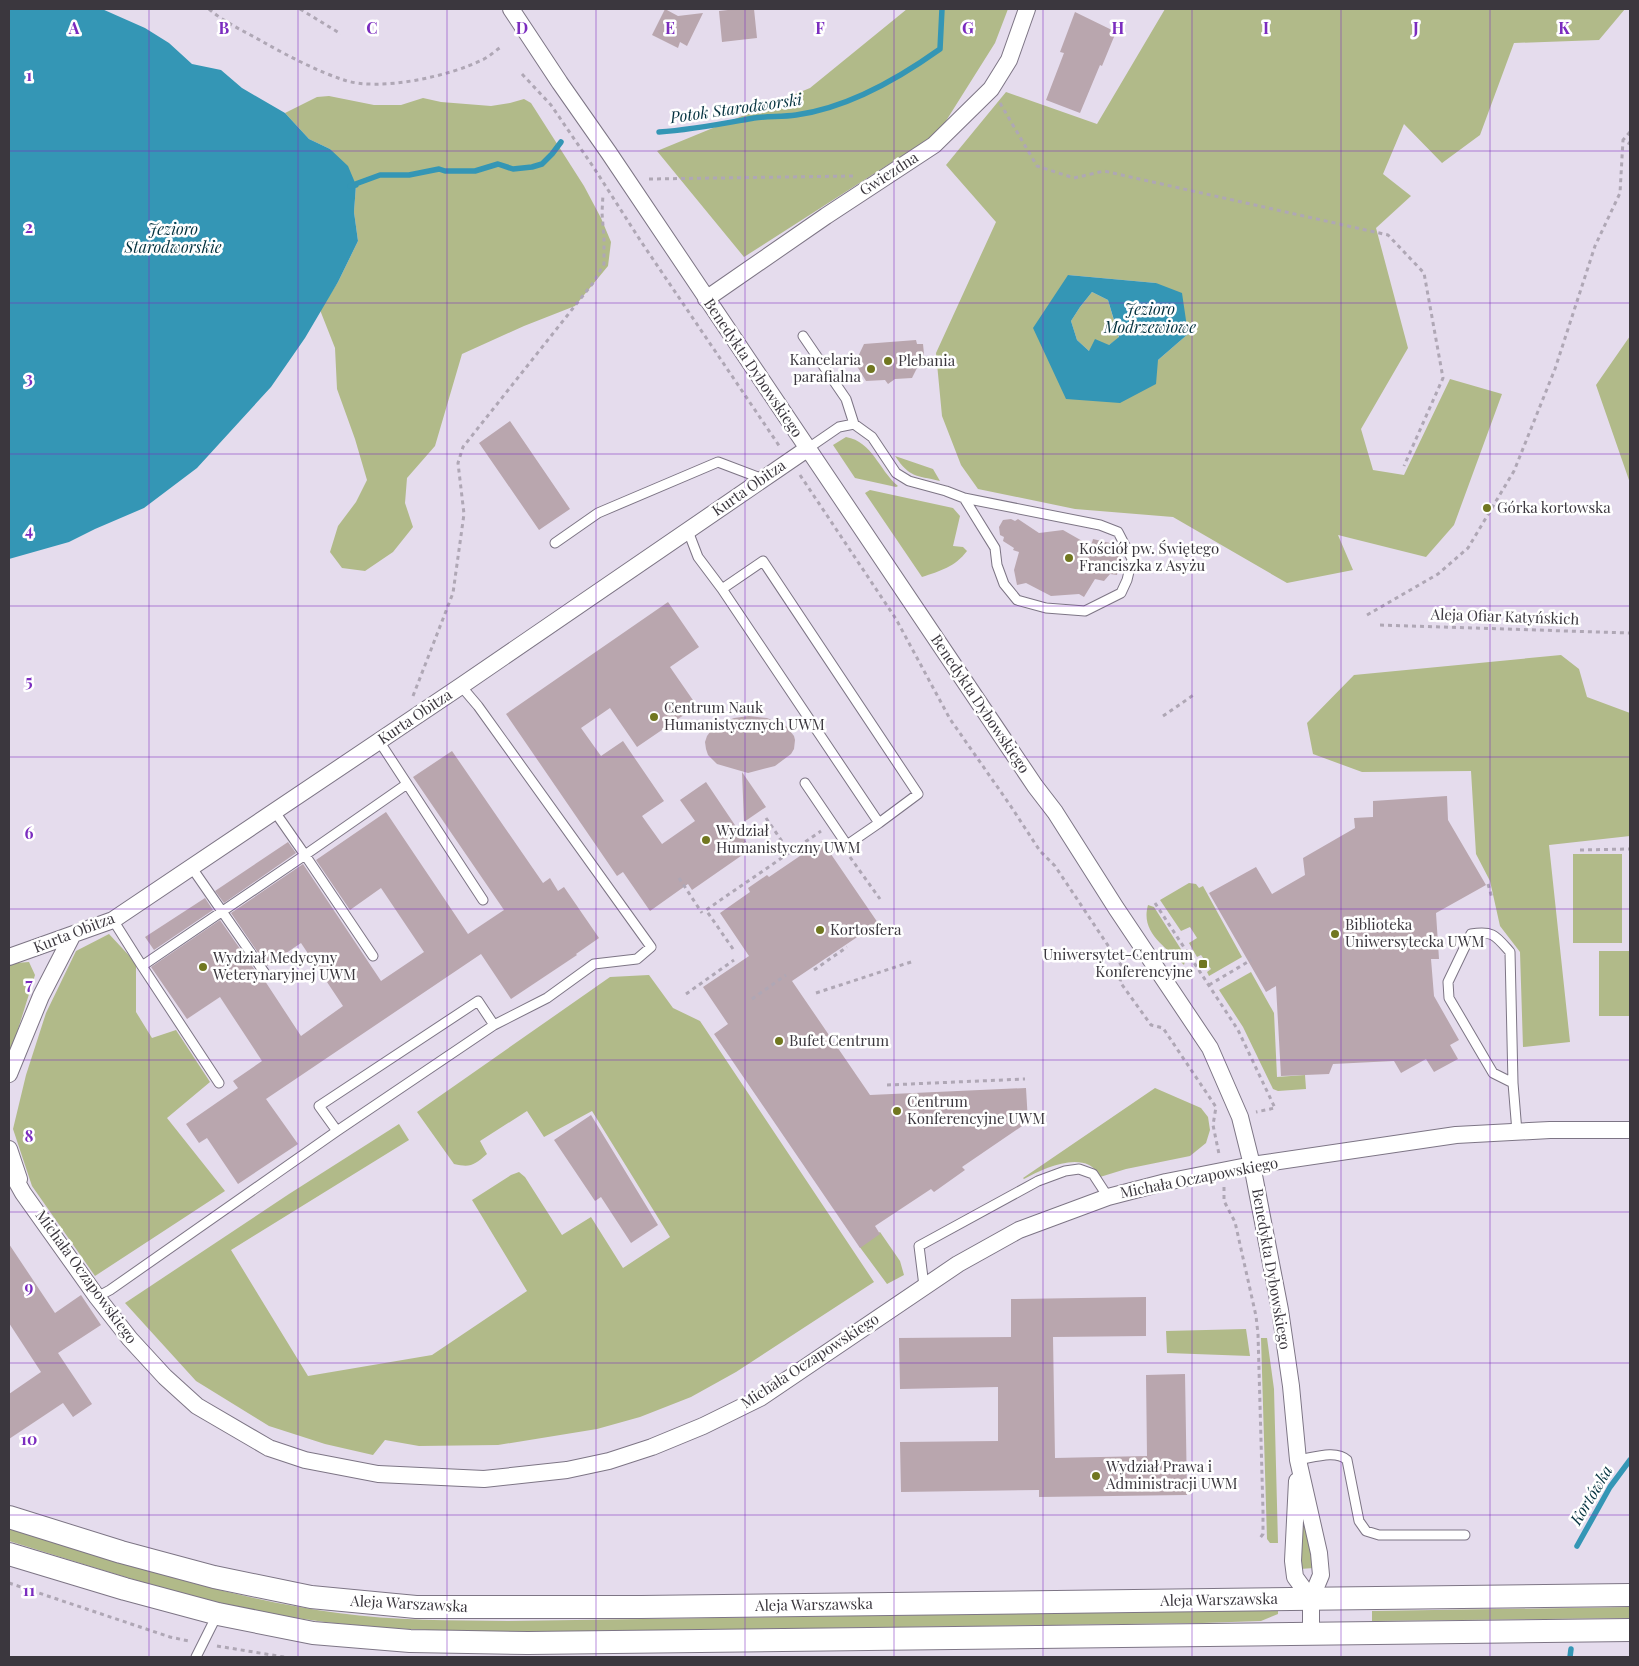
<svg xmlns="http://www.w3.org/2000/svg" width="1639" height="1666" font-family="'Playfair Display',serif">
<rect width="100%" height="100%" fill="#e5dced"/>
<!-- green -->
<path fill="#b1ba89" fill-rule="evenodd" d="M907,9H1008L995,43L939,132L744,257L657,151L810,88Z
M1165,9H1625L1599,40L1514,43L1480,135L1442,163L1404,124L1383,174L1411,196L1376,228L1408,348L1361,429L1373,470L1404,475L1450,379L1502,394L1454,525L1426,557L1338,535L1353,570L1287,583L1173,517L1075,509L978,489L961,465L942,416L936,353L996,222L946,165L1006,92L1097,124ZM1068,275L1156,283L1188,334L1158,360L1066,399Z
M329,96L374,105H401L423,98L441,102L491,106L510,103L524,99L531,103L584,186L601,218L611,242L608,266L575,306L524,326L462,354L435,446L407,478L405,503L413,527L393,552L365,571L342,568L330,552L338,526L356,502L367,480L355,439L337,389L335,348L320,310L338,282L358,241L354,212L356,185L330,149L309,139L285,113L317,97Z
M1092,292L1108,300L1119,338L1109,345L1089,351L1077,340L1071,321L1080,307Z
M1630,336V483L1596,385Z
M846,437C873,442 878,469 898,486L896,487L855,478L833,445Z
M895,456L933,469L940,481C915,475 910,478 895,456Z
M870,490L953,508L960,516L953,546L963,547L967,551C955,567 940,571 922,577L865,493Z
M1561,655L1579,669L1587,697L1630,713V836L1549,845L1570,1042L1523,1047L1520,952L1500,926L1490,881L1476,854L1471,771L1362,772L1313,754L1307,723L1354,675Z
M1573,854H1622V943H1573Z
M1189,883L1196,884L1199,888L1203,886L1242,957L1209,976L1207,972L1211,969L1201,955L1197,957L1189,943L1197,938L1190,927L1181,931L1160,900Z
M1148,905L1154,907L1186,957L1184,965C1166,947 1140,933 1148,905Z
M109,934L136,963V1012L152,1038L176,1030L210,1082L167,1118L225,1191L95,1276L32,1186L13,1129L26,1075L46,1013L76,951Z
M1599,951H1630V1016H1599Z
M29,962L35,975L9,1058V965L16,963Z
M1251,972L1274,1013L1277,1077L1305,1075L1306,1089L1278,1091L1273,1089L1243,1027L1219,990Z
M649,975L673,1008L700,1021L874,1282L736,1372L691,1397L640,1417L597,1429L498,1445L419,1446L385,1440L373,1455L325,1444L269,1426L196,1381L125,1303L289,1194L399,1124L409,1140L231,1250L308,1376L432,1355L527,1291L472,1200L511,1175L519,1172L525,1177L562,1235L591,1217L623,1268L670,1237L592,1111L544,1137L527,1111L480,1141L487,1154C474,1165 471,1168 454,1164L417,1112L610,977Z
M1155,1088L1201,1108L1208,1117L1210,1130L1206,1143L1190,1156L1126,1169L1100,1177C1097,1173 1094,1167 1089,1165C1070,1156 1041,1170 1024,1179L1023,1178Z
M880,1232L900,1261L904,1275L887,1284L859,1246Z
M1246,1329L1250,1356L1167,1353L1166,1331Z
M1261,1338H1267L1274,1389L1278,1543H1270L1267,1539Z
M1302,1480L1314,1568L1300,1569Z
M9,1529C117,1561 225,1598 338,1613C394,1621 452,1620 508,1621L1278,1610V1614L1261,1621L1202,1623L508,1632C427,1631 346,1628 267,1613C179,1596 94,1567 9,1541Z
M1630,1607V1618L1372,1621V1611Z"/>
<!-- water -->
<path fill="#3496b5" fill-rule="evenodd" d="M9,9H102L145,28L169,43L192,64L221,70L242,88L285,113L309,139L330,149L348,166L356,185L354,212L358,241L338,282L305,338L271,387L197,468L144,508L95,529L69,542L9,559Z
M1068,275L1156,283L1182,293L1188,334L1158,360L1156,384L1120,403L1066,399L1033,328ZM1092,292L1108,300L1119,337L1109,345L1095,339L1089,351L1077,340L1071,321L1080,307Z"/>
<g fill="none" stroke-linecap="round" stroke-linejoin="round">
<!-- stream -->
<path stroke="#3496b5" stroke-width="5.5" d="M659,132C692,130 721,124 754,118C767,116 782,117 796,115C848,108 898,79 940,49L942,9
M356,185L350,186L380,175H409L439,169L445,171H475L498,164L513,169L532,167L542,164L552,154L561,142
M1577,1546L1610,1487L1630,1460
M1570,1657L1571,1649"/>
</g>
<!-- building -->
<path fill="#b9a6ae" d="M665,9L678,16L703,13L687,46L680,42L678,48L652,35Z
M737,9H754L757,38L722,42L719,11Z
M1075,12L1116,32L1102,66L1100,65L1080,113L1046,100L1064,53L1060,52Z
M916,340L917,344H923L924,354L912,378L895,379L888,384L885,380L866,381L855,363L864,344Z
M510,421L570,509L539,530L479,443Z
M1011,519L1015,521L1018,519L1039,533L1063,530L1091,546L1093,539L1110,543L1120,557L1117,575L1110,574L1104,581L1095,579L1084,597L1079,594L1051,596L1026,583L1017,585L1014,570L1019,552L1013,550L1014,548L1003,541L1004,537L1000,535L999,527L1003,520Z
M668,602L699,647L670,667L697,706L637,747L610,708L581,728L601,756L623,741L664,801L642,816L662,844L695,821L680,800L706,782L751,849L692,890L688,884L650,911L623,872L617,876L506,714Z
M749,716L767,718L786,726L794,736L795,740L794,749L791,754L775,766L748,773L717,764L708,755L706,749L705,742L707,736L713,728L724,722L734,718Z
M452,751L543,883L550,878L558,891L564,887L599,938L576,954L577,955L511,999L481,954L266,1099L298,1144L238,1184L207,1138L199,1143L186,1124L238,1088L233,1081L262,1061L220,997L187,1019L151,967L220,920L259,976L263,978L301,1036L343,1006L301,943L267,966L231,913L303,864L381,981L424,952L381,888L350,910L316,860L386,812L468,934L504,910L413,777Z
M742,772L766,807L744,822Z
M1447,796L1448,820L1486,885L1436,913L1439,959H1431L1434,996L1459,1040L1450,1045L1458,1059L1434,1072L1426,1059L1401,1073L1394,1061L1333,1064L1329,1074L1281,1076L1276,986L1266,992L1209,893L1256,867L1272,894L1305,875L1303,858L1355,828L1354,818L1373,817V801Z
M822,841L878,923L792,981L870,1095L1026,1088L1028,1122L962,1167L965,1170L934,1192L931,1189L875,1226L880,1234L860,1248L714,1034L728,1024L703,987L749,956L720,913L750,892L748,888L767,875L769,877Z
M288,842L296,853L224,903L215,891Z
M205,898L213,910L154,950L145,937Z
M591,1115L658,1225L631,1243L601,1197L595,1201L554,1140Z
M9,1244L55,1313L81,1295L101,1325L58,1353L92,1404L73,1417L63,1403L9,1439V1394L41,1372L9,1323Z
M1146,1297V1336L1053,1337L1055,1458L1147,1456L1146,1375L1185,1374L1187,1495L1039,1497V1490L901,1492L900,1442L998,1441V1387L900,1389L899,1338L1011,1337V1299Z"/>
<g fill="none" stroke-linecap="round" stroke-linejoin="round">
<!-- lane casing -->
<g stroke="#7d7585" stroke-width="11">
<path id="lane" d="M803,336L846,399L854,424
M807,449L839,427L854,424L872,437L896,473L909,481L946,491L964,498L1100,525L1118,532L1132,559L1127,580L1121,593L1085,611L1046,608L1017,600L1004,584L997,565L995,548L964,498
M688,531L698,557L722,589L879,823L918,794L763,561L722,589
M555,543L598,513L718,462L763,479
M379,741L483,900
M805,783L847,845L879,823
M275,812L305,855L407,784
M192,868L264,972
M113,920L142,966L305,855L373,956
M142,966L219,1083
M1513,1083L1510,952C1496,936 1493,930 1471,934L1448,982L1449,998L1493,1073L1513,1083L1517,1132
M337,1131L319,1106L478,1001L494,1025
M924,1286L919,1246L1038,1181L1065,1171L1079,1169L1093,1174L1108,1197
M97,1297L110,1290L337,1131L494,1025L547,998L594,964L637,959L651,947L478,706L461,686
M1298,1460C1312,1458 1336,1449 1347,1460L1359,1521L1366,1531L1379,1535H1465
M196,1657L217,1615"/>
</g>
<!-- street casing -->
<g stroke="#7d7585" stroke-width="18">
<path id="street" d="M511,9L560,83L609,153L1035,786L1055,812L1116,908L1210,1048L1240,1117L1252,1165L1280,1310L1291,1386L1298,1460L1319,1553L1321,1575L1311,1599V1633
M706,299L826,216L934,145L991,89L1009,60L1027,9
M9,957L113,920L461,686L807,449
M9,1074L41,996L72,936
M9,1149L19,1179
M9,1168L23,1193L97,1297L130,1339L165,1377L197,1406L269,1448L305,1460L378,1474L484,1479L567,1470L609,1461L652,1447L703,1426L760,1398L958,1264L1019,1230L1108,1197L1166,1182L1252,1165L1456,1135L1550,1130H1630
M1297,1481L1293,1561L1295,1577L1311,1599"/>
</g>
<!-- secondary casing -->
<g stroke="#7d7585" stroke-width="24">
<path id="secondary" d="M9,1517L121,1552L214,1577L311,1597L416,1607H641L1630,1595
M9,1554L125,1589L218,1614L313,1633L410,1641L528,1643L1630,1630"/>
</g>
<!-- path -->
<path stroke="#afa7b5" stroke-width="3" stroke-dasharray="4 4" stroke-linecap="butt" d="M209,9C225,23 246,32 265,43C288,56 319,72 344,80C379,92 450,76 482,60C489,57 495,51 501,47
M300,9L341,34
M522,74L551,105L594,168L642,243L780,447
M1000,103L1037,166L1074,178L1104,171L1388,235L1424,273L1443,378L1404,466
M1630,132L1623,140L1630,144
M649,179L853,176
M800,475L896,619L950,719L1010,805L1040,851L1055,866L1123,968L1120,982L1151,1025L1163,1028L1216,1107L1213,1125L1219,1154
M1367,615L1438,574L1468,548L1514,471L1555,369L1595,246L1620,193L1623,140
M1380,625L1630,633
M413,696L453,593L464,514L458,463L463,447L593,283L604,264V238L602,213L603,194
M1163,716L1195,694
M766,818L790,853
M1580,850L1630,849
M850,857L880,899
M679,878L702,913
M1488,884L1492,898
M1155,903L1238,1030L1275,1108L1256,1112
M733,949L706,910L821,831
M814,970L847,947
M1209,985L1251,960
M816,993L914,961
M686,994L734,960
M752,999L786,975
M887,1085L1025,1079
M1224,1187V1201L1235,1222L1256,1316L1258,1334L1263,1511V1534L1260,1538
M9,1583L170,1637L189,1641
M217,1646L284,1657"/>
<!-- lane -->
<use href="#lane" stroke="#fff" stroke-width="9"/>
<!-- street -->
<use href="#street" stroke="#fff" stroke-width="16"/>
<!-- secondary -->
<use href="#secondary" stroke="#fff" stroke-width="22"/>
</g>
<!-- grid -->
<path fill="none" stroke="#7b2cbf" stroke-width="1" stroke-opacity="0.55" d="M149,9V1657M298,9V1657M447,9V1657M596,9V1657M745,9V1657M894,9V1657M1043,9V1657M1192,9V1657M1341,9V1657M1490,9V1657M9,151H1630M9,303H1630M9,454H1630M9,606H1630M9,757H1630M9,909H1630M9,1060H1630M9,1212H1630M9,1363H1630M9,1515H1630"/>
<!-- markers -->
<g fill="#717720" stroke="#fff" stroke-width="2">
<circle cx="888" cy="361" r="5"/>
<circle cx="871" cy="369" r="5"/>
<circle cx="1487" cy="508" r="5"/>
<circle cx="1069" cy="558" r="5"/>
<circle cx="654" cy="717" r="5"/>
<circle cx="706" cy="840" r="5"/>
<circle cx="820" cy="930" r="5"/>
<circle cx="1335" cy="934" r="5"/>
<rect x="1198" y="959" width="10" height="10" rx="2.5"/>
<circle cx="203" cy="967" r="5"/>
<circle cx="779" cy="1041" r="5"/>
<circle cx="897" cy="1111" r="5"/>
<circle cx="1096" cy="1476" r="5"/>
</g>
<g text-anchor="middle" stroke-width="5" stroke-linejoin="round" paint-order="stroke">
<!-- street labels -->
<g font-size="15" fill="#3b373e" stroke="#fff">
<text transform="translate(889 174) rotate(-33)" y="5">Gwiezdna</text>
<text transform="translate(753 368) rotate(56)" y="5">Benedykta Dybowskiego</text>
<text transform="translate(749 488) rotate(-35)" y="5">Kurta Obitza</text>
<text transform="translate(1505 617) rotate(2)" y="5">Aleja Ofiar Katyńskich</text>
<text transform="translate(980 704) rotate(56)" y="5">Benedykta Dybowskiego</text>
<text transform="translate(415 717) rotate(-34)" y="5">Kurta Obitza</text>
<text transform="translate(74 933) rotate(-21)" y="5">Kurta Obitza</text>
<text transform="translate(1199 1178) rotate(-11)" y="5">Michała Oczapowskiego</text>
<text transform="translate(1271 1269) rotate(80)" y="5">Benedykta Dybowskiego</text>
<text transform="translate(86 1277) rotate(54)" y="5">Michała Oczapowskiego</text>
<text transform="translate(810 1361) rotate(-33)" y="5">Michała Oczapowskiego</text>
<text transform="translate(1219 1600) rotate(-1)" y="5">Aleja Warszawska</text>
<text transform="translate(409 1604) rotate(3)" y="5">Aleja Warszawska</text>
<text transform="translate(814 1605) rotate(-1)" y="5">Aleja Warszawska</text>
</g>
<!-- poi labels -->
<g font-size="15" fill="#3b373e" stroke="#fff" text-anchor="start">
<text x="861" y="365" text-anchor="end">Kancelaria<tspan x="861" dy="17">parafialna</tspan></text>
<text x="898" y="366">Plebania</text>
<text x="1497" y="513">Górka kortowska</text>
<text x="1079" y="554">Kościół pw. Świętego<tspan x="1079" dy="17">Franciszka z Asyżu</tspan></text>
<text x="664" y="713">Centrum Nauk<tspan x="664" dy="17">Humanistycznych UWM</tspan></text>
<text x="716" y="836">Wydział<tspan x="716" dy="17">Humanistyczny UWM</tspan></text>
<text x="1345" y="930">Biblioteka<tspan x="1345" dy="17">Uniwersytecka UWM</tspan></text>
<text x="830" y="935">Kortosfera</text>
<text x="1193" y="960" text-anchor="end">Uniwersytet-Centrum<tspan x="1193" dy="17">Konferencyjne</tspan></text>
<text x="213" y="963">Wydział Medycyny<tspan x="213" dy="17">Weterynaryjnej UWM</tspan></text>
<text x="789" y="1046">Bufet Centrum</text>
<text x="907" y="1107">Centrum<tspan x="907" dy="17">Konferencyjne UWM</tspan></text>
<text x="1106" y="1472">Wydział Prawa i<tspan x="1106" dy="17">Administracji UWM</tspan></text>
</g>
<!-- water labels -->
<g font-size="16" font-style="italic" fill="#04323f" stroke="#fff">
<text transform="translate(736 108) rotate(-8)" y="6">Potok Starodworski</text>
<text x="173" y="235">Jezioro<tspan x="173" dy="18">Starodworskie</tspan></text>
<text x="1150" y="315">Jezioro<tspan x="1150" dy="18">Modrzewiowe</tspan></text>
<text transform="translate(1591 1495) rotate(-59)" y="6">Kortówka</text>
</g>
</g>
<g font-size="16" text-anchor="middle" font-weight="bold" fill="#7b2cbf" stroke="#fff" stroke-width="5" stroke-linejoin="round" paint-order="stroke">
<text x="74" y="34">A</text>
<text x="224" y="34">B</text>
<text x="372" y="34">C</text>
<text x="522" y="34">D</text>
<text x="670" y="34">E</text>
<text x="820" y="34">F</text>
<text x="968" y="34">G</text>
<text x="1118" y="34">H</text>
<text x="1266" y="34">I</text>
<text x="1416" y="34">J</text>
<text x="1564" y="34">K</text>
<text x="29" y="81">1</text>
<text x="29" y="233">2</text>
<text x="29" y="384">3</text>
<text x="29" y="536">4</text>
<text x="29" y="687">5</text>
<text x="29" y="839">6</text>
<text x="29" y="990">7</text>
<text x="29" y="1142">8</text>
<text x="29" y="1293">9</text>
<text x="29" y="1445">10</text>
<text x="29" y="1596">11</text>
</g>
<!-- border -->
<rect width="1639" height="1666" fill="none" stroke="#3b373e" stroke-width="20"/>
</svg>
